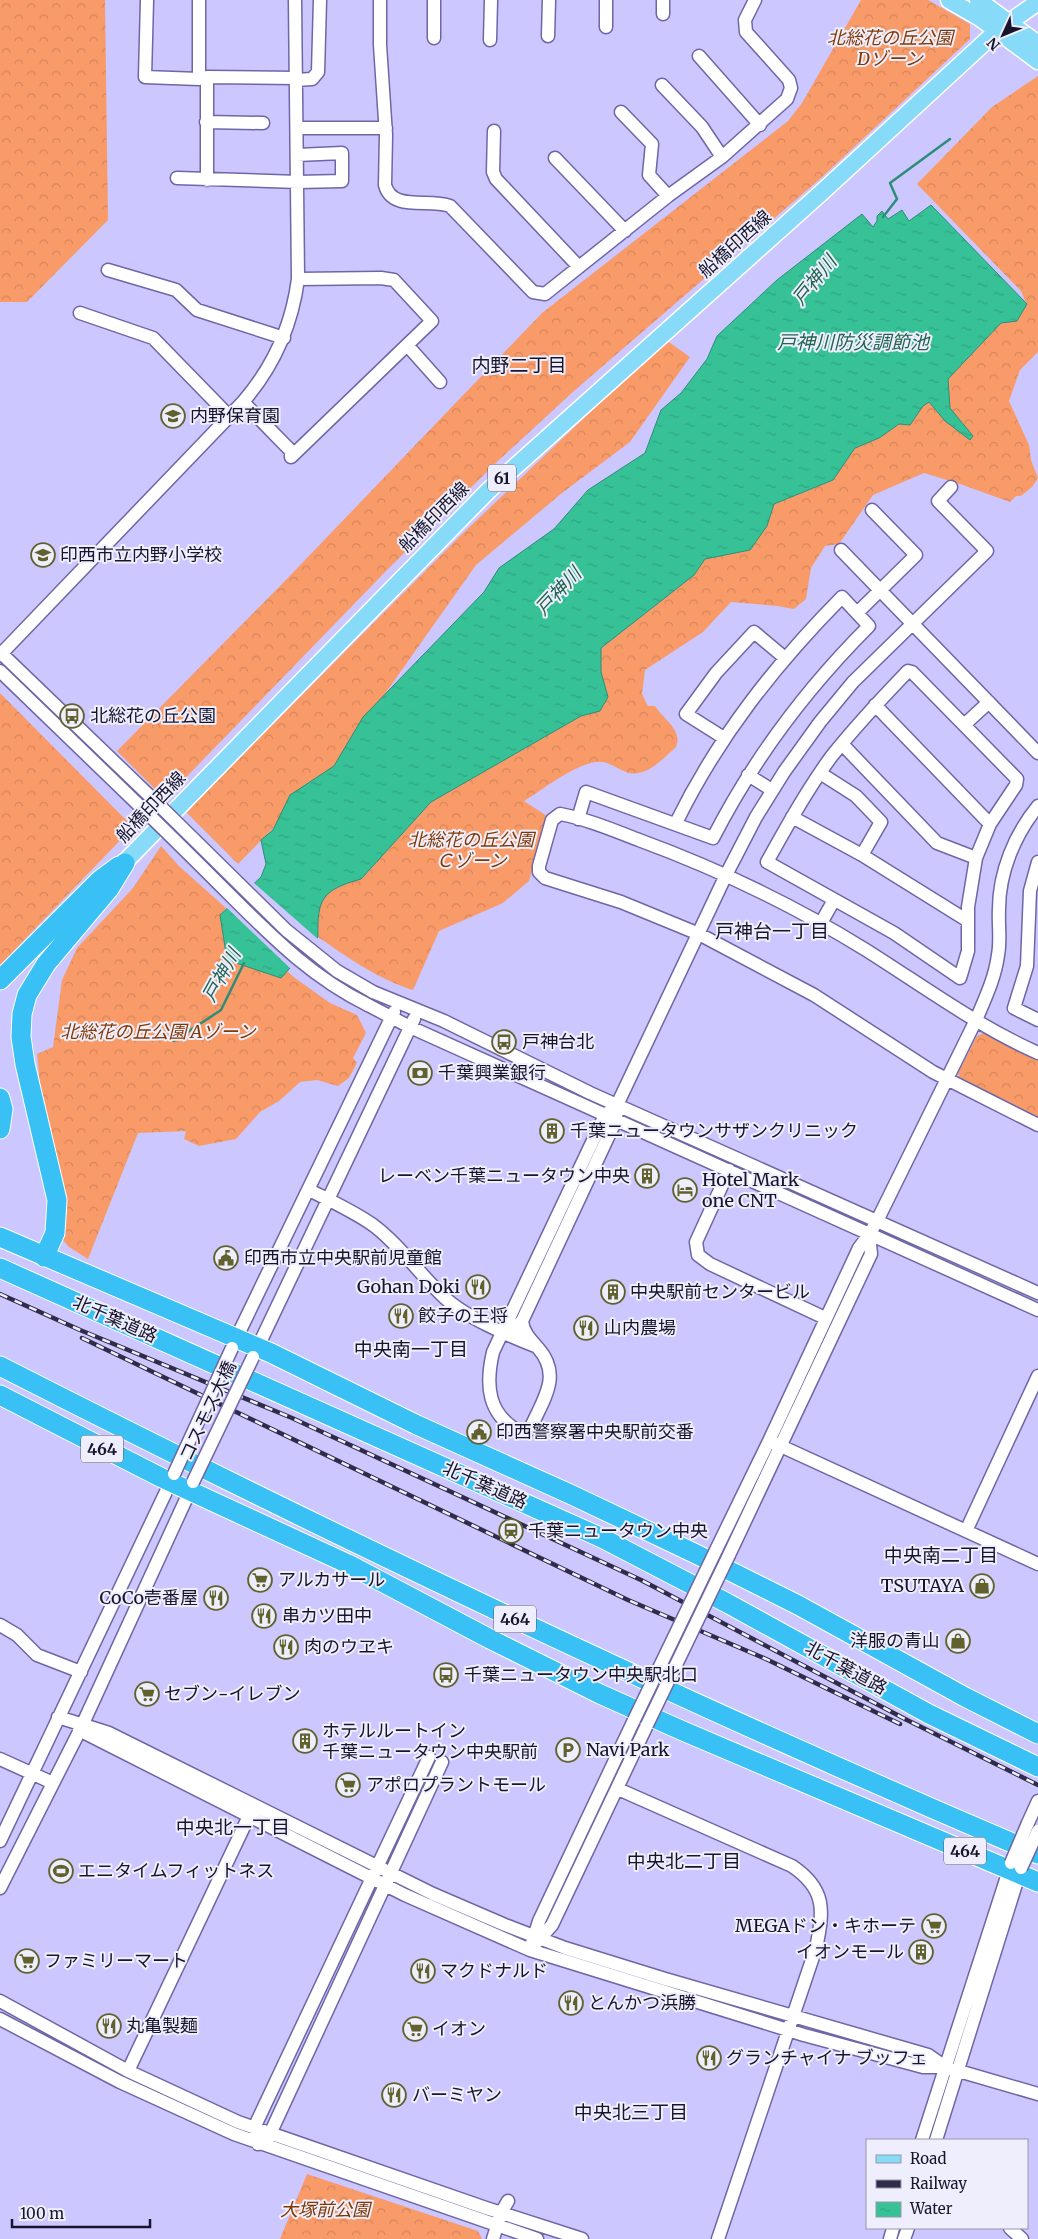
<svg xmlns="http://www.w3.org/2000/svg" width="1038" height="2239" font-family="Merriweather,'Noto Sans JP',serif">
<defs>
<pattern id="forest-crowns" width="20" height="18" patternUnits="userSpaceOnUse" patternTransform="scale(1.25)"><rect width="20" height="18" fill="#f99b69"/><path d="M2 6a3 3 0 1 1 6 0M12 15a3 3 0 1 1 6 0" fill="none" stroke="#d5855b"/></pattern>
<pattern id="water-ripples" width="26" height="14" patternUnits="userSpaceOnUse" patternTransform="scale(1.25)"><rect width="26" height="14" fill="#36c197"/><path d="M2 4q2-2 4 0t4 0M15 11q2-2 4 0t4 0" fill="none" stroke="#2fa582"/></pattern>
</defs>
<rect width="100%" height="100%" fill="#ccc7ff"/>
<!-- forest -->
<path fill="url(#forest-crowns)" d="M0,0H105L108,220L27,302H0Z
M861,0H928L970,24V39L821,178L575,390L500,459L388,569L165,799L117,751L281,585L542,313L788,121L802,103Z
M1038,76V352L1020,370L1009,401L1029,445L1031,460L1038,478L1032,487L1021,496H1016L1010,502L960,484L924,473L873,495L839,544L825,546L811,568L806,599L794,609L777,606L731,602L703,632L645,670L642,694L648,706H655C664,720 683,730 676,747C663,759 643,781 624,771C612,766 605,759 591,763C568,769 545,788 524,801L547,816L529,881L503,903L439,931L413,990C376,978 350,959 318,937C317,899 322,890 361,879L431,802L581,716L600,711L608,697L601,672V648L694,575L705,559L750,550L767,526L774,504L833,480L855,448L879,438L899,424L910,425L923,406L929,402L945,421L970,440L973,436L950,408L948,379L1001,323L1027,305L1021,291L917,184L992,107Z
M666,340L690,357L630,442L562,493L476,565L334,766L238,864L186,812L460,536Z
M0,693L133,827L0,965Z
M161,846L179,866L226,908L220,915L280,978L287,971L295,978L330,1003L357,1015L366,1033L353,1058L357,1063L349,1078L338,1086L317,1080L300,1082L279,1101L260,1112L236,1139L199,1146L184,1139L186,1131L138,1133L88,1259L69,1247L62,1239L67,1212L63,1183L40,1086L37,1054L53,1047L62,980L77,948L133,888Z
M984,1033L1038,1060V1119L961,1082L958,1073L977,1036Z
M307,2174L478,2231L482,2239H280Z"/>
<!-- water -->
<path fill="url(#water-ripples)" stroke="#2d8d77" d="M931,205L1027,304L1017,321L1001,323L948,379L950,408L973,436L970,440L945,421L929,402L923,406L910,425L899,424L879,438L855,448L833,480L774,504L767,526L750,550L705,559L694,575L601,648V672L608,697L600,711L581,716L431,802L361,879C322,890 317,899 318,937L281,978L227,960L220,915L261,877L266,864L261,840L273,830L290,795L334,766L363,717L484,592L499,568L554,529L588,490L645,453L661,410L681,393L707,359L717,336L777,280L862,214L873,227L877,221V216L882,211L888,219L902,210L909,221Z"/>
<!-- pier -->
<path fill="#ccc7ff" d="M253,882L319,940L292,970L226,907Z"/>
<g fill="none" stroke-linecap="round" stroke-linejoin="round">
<!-- stream -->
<path stroke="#2d8d77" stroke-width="2.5" d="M883,217L897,199L890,183L950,139
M174,1041L221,1010L244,963"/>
<!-- minor casing -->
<g stroke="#6e67a5" stroke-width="15">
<path id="minor" d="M147,0L145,77L199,79L207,77
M380,0V45L386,135L385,185C392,212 429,198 450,206L533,292L545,294L668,196L722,157L787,99L791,88L789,80L746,32L745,20L755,0
M663,14V0
M606,27V0
M548,36L549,0
M434,38V0
M490,40L491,0
M699,56L760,125
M199,79V0
M296,80L312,79L318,72L320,0
M662,85L702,127L722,157
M621,112L652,144L649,175L668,196
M206,122L263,123
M297,128H386
M494,131L493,172L496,179L579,267
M555,158L625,231
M177,178L298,182L342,181V153L297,155
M207,180V77L296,78
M108,270L176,290L197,310L284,338
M298,279L381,278L394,280L432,321L407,345L440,382
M80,313L153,338L229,416
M243,402L291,451V457
M291,457L407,345
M841,550L1038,753
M857,613L916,555L872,510
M0,652L158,804
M0,655L243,402C274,366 292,325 298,279L295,0
M0,671L148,814
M908,671L912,672L1017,779L1016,785L990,824L976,858L968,907V951L960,978L894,933L767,862C787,826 807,790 831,757C855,727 881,699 908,671Z
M875,705L990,824
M964,725L989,702
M724,738L686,714L716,673L754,632L785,658
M842,744L937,843L976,858
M820,773L856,796L881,822L862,855
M748,775L772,790
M792,817L862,855L968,921
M578,819L586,792L713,838C754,758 806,689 869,626L842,597C775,665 718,737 676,823
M1038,862L1030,891L1027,966L1014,1008L1038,1020
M821,923L834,900
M373,992L444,1021L590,1093L1038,1293
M368,1005L410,1027L1038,1310
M1038,1053C977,1026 923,986 866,950C795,906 718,869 639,840C613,830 587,819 560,814L552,820L539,866V872L545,878L621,902L699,934L814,995L933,1072L1038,1125
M729,1170L696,1242L698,1255L710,1264L825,1318
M309,1190C331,1201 353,1211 373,1225C400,1245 420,1275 445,1298C464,1316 509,1336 535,1346
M522,1321C523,1332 530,1339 538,1348C562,1375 544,1398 531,1427L527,1431L520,1432C488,1415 485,1386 493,1352L605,1115L610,1111
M502,1331L514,1329L522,1321L616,1120L617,1105L726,875L756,817L784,772L820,722L853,682L987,551L938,501L951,487
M233,1345L394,1012
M255,1353L414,1019
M772,1442L1038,1564
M966,1531L1038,1376
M716,1550L769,1441L859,1248L869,1235L877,1221L976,1020C985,999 995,978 998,955C1001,939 998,924 999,909C999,872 1015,834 1038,806
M729,1555L871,1254L869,1235
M0,1625L17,1635L37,1655L81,1672
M58,1717L109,1733L433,1894L505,1925L565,1948L665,1979L928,2055L945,2067L1038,2094
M79,1730L405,1895L530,1950L804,2035L923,2067H945
M429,1757L254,2128L258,2144L270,2134L442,1762
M0,1759L53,1783
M618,1789L792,1866C826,1889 824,1910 816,1948L718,2239
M1028,1823L1038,1801
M0,1841L174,1475
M0,1888L80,1730L193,1484
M532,1943L539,1921L634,1720
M535,1944L552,1925L647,1725
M0,2001L128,2071L238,2122L486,2208L582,2239
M0,2019L120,2082L234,2134L537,2239
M128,2071L249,1816
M922,2140L1011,1864
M936,2140L1021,1868
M1010,2228L1022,2239
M493,2239L501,2213L508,2201
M890,2239L893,2228
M904,2239L908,2228"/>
</g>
<!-- major casing -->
<g stroke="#fff" stroke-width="19">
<path id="major" d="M949,0L980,18L1038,61
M978,0L1038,44
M116,871L489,490L821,193L997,31L1038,2"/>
</g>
<!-- highway casing -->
<g stroke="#fff" stroke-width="21">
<path id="highway" d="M0,980L100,880L119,866
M0,1098L3,1109L0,1129
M0,1237L271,1353L417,1425L572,1495L696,1554L798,1605L965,1697L1038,1734
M44,1257L55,1233L57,1200L25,1064L21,1037L22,1014L27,995L46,964L109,889L125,863
M0,1268L602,1538L727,1603L929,1714L1038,1767
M0,1366C341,1540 686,1704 1038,1854
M0,1395L162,1478L348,1564L490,1639L600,1694L683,1731L1038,1882"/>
</g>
<!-- minor -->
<use href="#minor" stroke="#fff" stroke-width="12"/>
<!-- major -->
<use href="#major" stroke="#88daf9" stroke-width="16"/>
<!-- highway -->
<use href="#highway" stroke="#39c1f5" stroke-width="19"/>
<!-- rail casing -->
<g stroke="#2f2b48" stroke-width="4.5">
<path id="rail" d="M0,1294L80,1330L292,1418L641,1580L907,1720L1038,1785
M82,1338L628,1600L766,1659L900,1724"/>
</g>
<!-- rail -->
<use href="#rail" stroke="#efeefc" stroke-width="2.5" stroke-dasharray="8" stroke-linecap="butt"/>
<!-- minor-bridge casing -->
<g stroke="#6e67a5" stroke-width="15" stroke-linecap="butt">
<path id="minor-bridge" d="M158,804L286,930L337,971L373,992
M148,814C177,842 206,871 235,900C276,941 315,979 368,1005
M174,1474L232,1348
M193,1482L253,1357
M634,1720L716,1550
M647,1725L729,1555
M1011,1863L1028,1823
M1021,1868L1038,1831"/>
</g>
<!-- minor-bridge -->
<use href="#minor-bridge" stroke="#fff" stroke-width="12"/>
</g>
<!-- icons -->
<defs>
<g id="school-ring" transform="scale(1.25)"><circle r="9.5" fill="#efeefc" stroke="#61612e" stroke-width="1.5"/><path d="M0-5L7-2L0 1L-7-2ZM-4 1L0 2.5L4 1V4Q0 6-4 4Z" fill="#61612e"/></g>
<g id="bus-ring" transform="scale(1.25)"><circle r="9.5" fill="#efeefc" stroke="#61612e" stroke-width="1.5"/><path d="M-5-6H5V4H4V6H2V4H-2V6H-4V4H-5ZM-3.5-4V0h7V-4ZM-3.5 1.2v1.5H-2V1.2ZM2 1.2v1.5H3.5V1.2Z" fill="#61612e"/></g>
<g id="bank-ring" transform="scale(1.25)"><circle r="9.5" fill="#efeefc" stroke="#61612e" stroke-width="1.5"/><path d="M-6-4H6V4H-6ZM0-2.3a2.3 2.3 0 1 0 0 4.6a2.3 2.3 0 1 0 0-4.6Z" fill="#61612e"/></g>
<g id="building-ring" transform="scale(1.25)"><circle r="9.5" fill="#efeefc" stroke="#61612e" stroke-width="1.5"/><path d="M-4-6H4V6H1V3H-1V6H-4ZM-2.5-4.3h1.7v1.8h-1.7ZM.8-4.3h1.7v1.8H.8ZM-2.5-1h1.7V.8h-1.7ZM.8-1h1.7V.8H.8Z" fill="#61612e"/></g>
<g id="hotel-ring" transform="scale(1.25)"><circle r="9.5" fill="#efeefc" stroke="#61612e" stroke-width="1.5"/><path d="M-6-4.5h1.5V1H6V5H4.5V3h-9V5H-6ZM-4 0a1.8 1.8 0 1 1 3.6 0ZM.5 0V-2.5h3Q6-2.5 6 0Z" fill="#61612e"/></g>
<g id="civic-ring" transform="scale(1.25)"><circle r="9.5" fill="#efeefc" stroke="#61612e" stroke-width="1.5"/><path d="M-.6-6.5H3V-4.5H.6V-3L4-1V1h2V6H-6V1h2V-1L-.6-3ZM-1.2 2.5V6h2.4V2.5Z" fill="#61612e"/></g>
<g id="restaurant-ring" transform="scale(1.25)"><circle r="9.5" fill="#efeefc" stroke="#61612e" stroke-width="1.5"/><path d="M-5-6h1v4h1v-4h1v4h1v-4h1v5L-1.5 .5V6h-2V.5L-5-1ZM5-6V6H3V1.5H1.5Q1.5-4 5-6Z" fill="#61612e"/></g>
<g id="station-ring" transform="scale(1.25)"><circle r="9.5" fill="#efeefc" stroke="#61612e" stroke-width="1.5"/><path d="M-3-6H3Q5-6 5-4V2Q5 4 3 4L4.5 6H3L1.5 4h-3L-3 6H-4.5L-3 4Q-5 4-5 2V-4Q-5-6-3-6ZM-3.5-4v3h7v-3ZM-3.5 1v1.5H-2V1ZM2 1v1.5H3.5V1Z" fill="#61612e"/></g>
<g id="supermarket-ring" transform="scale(1.25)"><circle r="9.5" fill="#efeefc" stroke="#61612e" stroke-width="1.5"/><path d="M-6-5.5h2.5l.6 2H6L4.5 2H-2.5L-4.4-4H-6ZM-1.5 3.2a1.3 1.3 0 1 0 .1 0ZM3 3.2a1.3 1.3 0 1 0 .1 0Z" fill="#61612e"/></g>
<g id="shop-ring" transform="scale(1.25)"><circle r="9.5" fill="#efeefc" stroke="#61612e" stroke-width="1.5"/><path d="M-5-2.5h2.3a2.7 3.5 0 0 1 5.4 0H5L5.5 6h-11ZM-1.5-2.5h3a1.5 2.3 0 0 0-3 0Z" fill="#61612e"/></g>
<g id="parking-ring" transform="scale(1.25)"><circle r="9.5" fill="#efeefc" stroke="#61612e" stroke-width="1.5"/><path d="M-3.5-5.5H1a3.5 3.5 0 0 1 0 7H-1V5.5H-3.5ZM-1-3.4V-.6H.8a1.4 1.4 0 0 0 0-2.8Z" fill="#61612e"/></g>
<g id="stadium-ring" transform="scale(1.25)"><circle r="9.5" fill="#efeefc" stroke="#61612e" stroke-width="1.5"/><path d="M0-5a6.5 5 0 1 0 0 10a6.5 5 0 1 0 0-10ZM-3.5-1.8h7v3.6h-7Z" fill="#61612e"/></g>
</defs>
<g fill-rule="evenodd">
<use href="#school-ring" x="173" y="416"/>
<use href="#school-ring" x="43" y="555"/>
<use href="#bus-ring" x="72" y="716"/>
<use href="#bus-ring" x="504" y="1042"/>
<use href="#bank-ring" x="420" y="1073"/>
<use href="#building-ring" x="552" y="1131"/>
<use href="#building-ring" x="647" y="1176"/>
<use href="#hotel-ring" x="685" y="1190"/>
<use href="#civic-ring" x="226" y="1258"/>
<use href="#restaurant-ring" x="478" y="1287"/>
<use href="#building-ring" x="613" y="1292"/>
<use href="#restaurant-ring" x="401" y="1316"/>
<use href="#restaurant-ring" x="586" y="1328"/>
<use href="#civic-ring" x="479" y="1432"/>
<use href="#station-ring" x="511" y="1531"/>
<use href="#supermarket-ring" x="260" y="1580"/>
<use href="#shop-ring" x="982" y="1586"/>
<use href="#restaurant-ring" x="216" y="1598"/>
<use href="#restaurant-ring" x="264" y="1616"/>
<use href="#shop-ring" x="958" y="1641"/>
<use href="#restaurant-ring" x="286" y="1647"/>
<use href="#bus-ring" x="446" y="1675"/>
<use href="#supermarket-ring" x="147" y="1694"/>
<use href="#building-ring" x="305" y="1741"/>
<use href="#parking-ring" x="568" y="1750"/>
<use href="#supermarket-ring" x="348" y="1785"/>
<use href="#stadium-ring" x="61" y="1871"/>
<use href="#supermarket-ring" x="934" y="1926"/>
<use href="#building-ring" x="921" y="1952"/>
<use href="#supermarket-ring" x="27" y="1961"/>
<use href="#restaurant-ring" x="423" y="1971"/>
<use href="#restaurant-ring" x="571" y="2003"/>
<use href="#restaurant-ring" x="109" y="2026"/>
<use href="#supermarket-ring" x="415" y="2029"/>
<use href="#restaurant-ring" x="709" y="2058"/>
<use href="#restaurant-ring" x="394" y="2095"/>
</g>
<g text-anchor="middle" stroke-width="4" stroke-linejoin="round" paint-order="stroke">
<!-- shield labels -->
<g fill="#efeefc" stroke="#58556a" stroke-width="1">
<rect x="488" y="464.5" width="28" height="27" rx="4"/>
<rect x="81" y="1435.5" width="42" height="27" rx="4"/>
<rect x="494" y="1605.5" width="42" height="27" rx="4"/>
<rect x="944" y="1837.5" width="42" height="27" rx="4"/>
</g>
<g font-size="16" font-weight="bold" fill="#17142c">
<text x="502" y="484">61</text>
<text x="102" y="1455">464</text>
<text x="515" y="1625">464</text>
<text x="965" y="1857">464</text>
</g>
<!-- park labels -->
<g font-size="18" font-style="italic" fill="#823802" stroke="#efeefc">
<text x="890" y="44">北総花の丘公園<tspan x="890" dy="21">Dゾーン</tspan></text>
<text x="471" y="846">北総花の丘公園<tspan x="471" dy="21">Ｃゾーン</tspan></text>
<text x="158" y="1038">北総花の丘公園 Aゾーン</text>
<text x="325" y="2216">大塚前公園</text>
</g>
<!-- street labels -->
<g font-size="18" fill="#17142c" stroke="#efeefc">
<text transform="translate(735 244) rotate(-42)" y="6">船橋印西線</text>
<text transform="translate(434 517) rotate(-45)" y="6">船橋印西線</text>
<text transform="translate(151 807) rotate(-46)" y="6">船橋印西線</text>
<text transform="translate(115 1319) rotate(24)" y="6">北千葉道路</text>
<text transform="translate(208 1411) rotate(-65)" y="6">コスモス大橋</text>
<text transform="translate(485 1485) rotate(24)" y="6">北千葉道路</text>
<text transform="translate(846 1668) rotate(29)" y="6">北千葉道路</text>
</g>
<!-- poi labels -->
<g font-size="18" fill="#17142c" stroke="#efeefc" text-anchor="start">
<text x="190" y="422">内野保育園</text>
<text x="60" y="561">印西市立内野小学校</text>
<text x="90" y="722">北総花の丘公園</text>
<text x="522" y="1048">戸神台北</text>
<text x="438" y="1079">千葉興業銀行</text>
<text x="570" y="1137">千葉ニュータウンサザンクリニック</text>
<text x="630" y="1182" text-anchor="end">レーベン千葉ニュータウン中央</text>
<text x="702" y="1186">Hotel Mark<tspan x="702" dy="21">one CNT</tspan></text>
<text x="244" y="1264">印西市立中央駅前児童館</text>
<text x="460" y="1293" text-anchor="end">Gohan Doki</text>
<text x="630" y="1298">中央駅前センタービル</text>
<text x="418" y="1322">餃子の王将</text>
<text x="604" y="1334">山内農場</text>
<text x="496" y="1438">印西警察署中央駅前交番</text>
<text x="528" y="1537">千葉ニュータウン中央</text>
<text x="278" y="1586">アルカサール</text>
<text x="964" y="1592" text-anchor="end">TSUTAYA</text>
<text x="198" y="1604" text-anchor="end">CoCo壱番屋</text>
<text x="282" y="1622">串カツ田中</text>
<text x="940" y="1647" text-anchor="end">洋服の青山</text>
<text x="304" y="1653">肉のウヱキ</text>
<text x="464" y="1681">千葉ニュータウン中央駅北口</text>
<text x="164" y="1700">セブン-イレブン</text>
<text x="322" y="1737">ホテルルートイン<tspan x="322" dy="21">千葉ニュータウン中央駅前</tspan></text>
<text x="586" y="1756">Navi Park</text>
<text x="366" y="1791">アポロプラントモール</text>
<text x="78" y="1877">エニタイムフィットネス</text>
<text x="916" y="1932" text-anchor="end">MEGAドン・キホーテ</text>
<text x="904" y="1958" text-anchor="end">イオンモール</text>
<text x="44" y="1967">ファミリーマート</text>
<text x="440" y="1977">マクドナルド</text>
<text x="588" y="2009">とんかつ浜勝</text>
<text x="126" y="2032">丸亀製麺</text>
<text x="432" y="2035">イオン</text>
<text x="726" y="2064">グランチャイナ ブッフェ</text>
<text x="412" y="2101">バーミヤン</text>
</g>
<!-- water labels -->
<g font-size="19" font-style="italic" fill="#20654f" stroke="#efeefc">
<text transform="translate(814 280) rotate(-51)" y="7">戸神川</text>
<text x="853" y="349">戸神川防災調節池</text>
<text transform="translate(558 591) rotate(-47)" y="7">戸神川</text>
<text transform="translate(221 975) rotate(-61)" y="7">戸神川</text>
</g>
<!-- neighbourhood labels -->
<g font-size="19" fill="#17142c" stroke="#efeefc">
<text x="519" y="372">内野二丁目</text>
<text x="772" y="938">戸神台一丁目</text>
<text x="411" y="1356">中央南一丁目</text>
<text x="941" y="1562">中央南二丁目</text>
<text x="233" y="1834">中央北一丁目</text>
<text x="684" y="1868">中央北二丁目</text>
<text x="631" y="2119">中央北三丁目</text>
</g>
</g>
<!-- legend -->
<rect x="866" y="2139" width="162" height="90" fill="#efeefc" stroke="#9997a9"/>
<rect x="876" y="2155" width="25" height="8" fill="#88daf9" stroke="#9997a9"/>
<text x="910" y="2164" font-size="15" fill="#17142c">Road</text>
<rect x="876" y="2180" width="25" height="8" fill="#2f2b48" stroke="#9997a9"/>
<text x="910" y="2189" font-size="15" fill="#17142c">Railway</text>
<rect x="876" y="2202" width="25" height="15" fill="url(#water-ripples)" stroke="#9997a9"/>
<text x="910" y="2214" font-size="15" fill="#17142c">Water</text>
<!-- north arrow -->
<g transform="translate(1003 35) rotate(226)" stroke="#efeefc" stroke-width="4" paint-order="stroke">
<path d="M0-4L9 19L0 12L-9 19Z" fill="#17142c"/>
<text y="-8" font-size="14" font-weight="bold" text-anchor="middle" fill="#17142c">N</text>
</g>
<!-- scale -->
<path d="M12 2219v8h138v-8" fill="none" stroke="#17142c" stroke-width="2.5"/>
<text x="20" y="2219" font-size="15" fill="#17142c" stroke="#efeefc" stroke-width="4" paint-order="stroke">100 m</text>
</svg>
